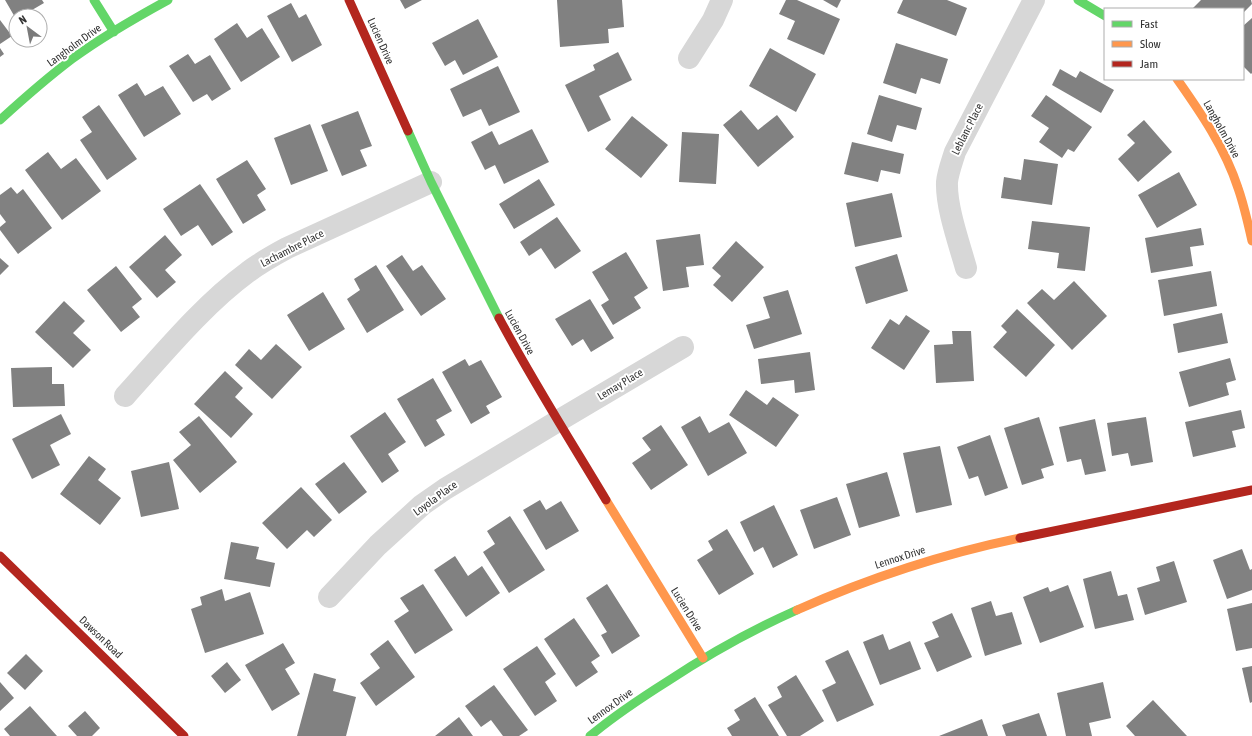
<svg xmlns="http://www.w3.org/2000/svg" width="1252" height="736" font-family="'Asap Condensed',sans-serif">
<rect width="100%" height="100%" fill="#fff"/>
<!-- building -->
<path fill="#818181" d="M5,0H42L44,3L32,10L36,16H16V19Z
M400,0H422L405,9Z
M557,0H622L624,27L608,29L609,43L560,47Z
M786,0H797L840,19L824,55L787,39L795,21L779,14Z
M823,0H841L837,8Z
M903,0H947L967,8L956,36L897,13Z
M1201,0H1251L1252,4L1243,13V9H1192Z
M291,3L299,18L306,14L322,45L292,62L267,16Z
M1252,18V73L1251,74L1243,66V26Z
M478,19L498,57L463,75L455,60L445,66L432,43Z
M0,20L12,36L0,44Z
M237,23L247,38L262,28L280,57L241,82L214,39Z
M896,43L948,59L940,84L921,78L916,94L883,83Z
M0,48L4,54L0,57Z
M770,48L816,74L796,112L749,86Z
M618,52L632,80L599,96L611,120L588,132L565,85L595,70L593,65Z
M188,54L195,64L210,55L231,89L212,101L207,94L193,102L169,66Z
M498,66L520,112L489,126L481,109L463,117L450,89Z
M1060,69L1076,78L1080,71L1114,90L1101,113L1052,85Z
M137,83L145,96L163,86L181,114L144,137L118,95Z
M879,95L922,108L916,130L897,125L892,142L867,134Z
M1046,95L1092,127L1074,152L1068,149L1062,158L1039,142L1049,128L1031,116Z
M99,105L137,159L107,180L80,140L92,132L82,117Z
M741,110L758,130L777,115L794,137L758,167L723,125Z
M358,111L372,146L360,150L367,166L342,176L321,125Z
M632,116L668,145L641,178L605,149Z
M1144,120L1172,152L1138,182L1118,159L1135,143L1127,135Z
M310,124L328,171L291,185L274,138Z
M532,129L549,162L504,184L495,165L485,170L471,142L492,131L499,145Z
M682,132L719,134L716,184L679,182Z
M852,142L904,154L900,174L881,170L878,182L844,174Z
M48,152L61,169L76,158L101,191L62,220L25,170Z
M1024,159L1058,164L1052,205L1001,198L1004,177L1021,180Z
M247,160L266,189L257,195L266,210L243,224L216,179Z
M1179,172L1197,205L1157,228L1138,195Z
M539,179L555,205L514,229L499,204Z
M200,184L233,232L212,246L198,225L181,236L163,209Z
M11,187L17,194L23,189L52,228L18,254L0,230V227L6,222L0,214V195Z
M892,193L902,237L855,247L846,203Z
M557,217L581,251L555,269L541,248L529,256L520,242Z
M1032,221L1090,227L1085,271L1057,268L1059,253L1028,249Z
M1201,228L1204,245L1190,247L1193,266L1151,273L1145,238Z
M700,234L704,265L686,267L689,287L663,291L656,240Z
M165,235L182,255L165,270L176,282L157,298L129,267Z
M736,241L764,267L732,302L713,285L721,276L712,268Z
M626,252L648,288L634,297L641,308L613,325L601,305L609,300L592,272Z
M897,254L908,291L866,304L855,267Z
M402,255L413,271L422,265L446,299L421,316L386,266Z
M0,258L9,266L0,275Z
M376,265L404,310L367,333L347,299L360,290L354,279Z
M116,266L142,299L132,307L140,317L121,332L87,290Z
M1211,271L1217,306L1164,316L1158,280Z
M1074,281L1107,316L1072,350L1027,303L1042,289L1054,300Z
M788,290L802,334L754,349L746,325L770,318L763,297Z
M323,292L345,329L309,351L287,315Z
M590,299L614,338L591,352L583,339L572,346L555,319Z
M64,301L85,321L73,333L91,350L73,368L35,332Z
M1017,309L1055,345L1026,377L993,347L1007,332L1001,326Z
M1222,313L1228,343L1178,353L1173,324Z
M906,315L930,331L904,370L871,348L890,319L899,325Z
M952,331H971L974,381L936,383L934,345L953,344Z
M276,344L302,367L272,399L235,365L249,349L261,360Z
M810,352L815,390L795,393L794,380L761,384L758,359Z
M1230,358L1236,380L1226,383L1229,395L1189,407L1179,372Z
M465,359L469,366L481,360L502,397L486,406L490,413L471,424L442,372Z
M52,367V384H64L65,406L13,407L11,368Z
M225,371L243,388L235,397L253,414L231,438L194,404Z
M433,378L452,411L436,420L445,435L425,447L397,399Z
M746,390L767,405L773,397L799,415L776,447L729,415Z
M1241,410L1245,428L1232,431L1236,447L1193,457L1185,422Z
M385,412L406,442L388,454L399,471L382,483L350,436Z
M61,414L71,434L50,445L60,465L32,479L12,439Z
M199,416L237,462L200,493L173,460L191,445L179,432Z
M700,416L709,433L729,422L747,453L708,476L681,427Z
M1039,417L1054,465L1041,469L1044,478L1022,485L1004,428Z
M1146,417L1153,462L1131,466L1128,453L1112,456L1107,423Z
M1095,419L1106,471L1085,475L1081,459L1067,462L1059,427Z
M661,425L688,465L651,490L632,463L651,450L642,438Z
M990,435L1008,488L985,496L978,476L969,479L957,447Z
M940,446L952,505L916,513L903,453Z
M89,456L106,469L98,480L121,498L100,525L60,494Z
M169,462L179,509L141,517L131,471Z
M344,462L367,492L339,514L315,484Z
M887,472L900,516L859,528L846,484Z
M301,487L332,520L314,537L307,530L287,549L262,523Z
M837,497L851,535L814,549L800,510Z
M540,500L546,510L561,501L579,531L546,550L523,510Z
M774,505L798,555L773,568L763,547L754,552L740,522Z
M510,516L545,570L509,593L483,552L495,544L487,531Z
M727,529L754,574L719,595L697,560L713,550L708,541Z
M231,542L259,547L256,559L275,563L270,587L224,579Z
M1242,549L1250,570L1252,569V590L1227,599L1213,560Z
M455,556L468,576L482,566L500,593L466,617L434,570Z
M1174,561L1187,602L1145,615L1137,588L1160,581L1156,567Z
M1111,571L1118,596L1127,594L1134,620L1095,629L1083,579Z
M423,584L453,630L415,654L394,621L409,611L400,598Z
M607,584L640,636L612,654L601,635L607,632L586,598Z
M1068,585L1084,627L1040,643L1023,597L1048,587L1050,592Z
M222,589L225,601L250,592L264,634L205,653L191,609L202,605L200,597Z
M991,601L996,616L1012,612L1022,644L985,656L971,608Z
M1252,603V648L1236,651L1227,609Z
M952,613L972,657L937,672L924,643L939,637L932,622Z
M574,618L600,656L591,662L598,672L576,687L544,639Z
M883,634L889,650L910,641L921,669L880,685L863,642Z
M388,640L415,677L376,706L360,683L380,668L370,654Z
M283,643L295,663L285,669L300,694L272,711L245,665Z
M537,646L556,674L545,682L557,701L535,716L503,669Z
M848,650L874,705L837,722L822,690L836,683L825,661Z
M26,654L43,671L25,690L7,673Z
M227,662L241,680L225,693L211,676Z
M1252,666V702L1250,703L1242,668Z
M314,673L336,679L333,691L356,697L346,736H297Z
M796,675L824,721L800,736H787L768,705L782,697L777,687Z
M0,682L14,698L0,711Z
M1103,682L1111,718L1089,723L1092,736H1066L1057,693Z
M494,685L528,730L519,736H503L491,720L481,727L465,706Z
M755,697L779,736H732L727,728L740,720L734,710Z
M1153,700L1187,736H1135L1126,726Z
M30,706L57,736H10L4,729Z
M85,711L100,728L92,736H77L68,726Z
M1039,713L1047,736H1006L1002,725Z
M459,717L473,736H435Z
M982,719L988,736H939Z"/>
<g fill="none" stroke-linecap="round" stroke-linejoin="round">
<!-- street -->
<path stroke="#d7d7d7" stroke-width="22" d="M689,58L713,20L722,0
M966,268C959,243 946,207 947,182C948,172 952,162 955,152L1034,0
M125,396C163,354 203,305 248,272C261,262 274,255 287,248L431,182
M329,597L378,545L422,505L445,489L558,421L683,347"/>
<!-- fast -->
<path stroke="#63d668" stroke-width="9" d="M94,0L114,32
M1078,0L1105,16
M0,120C23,99 47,78 72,59C102,37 135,18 168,0
M408,131L431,182L499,318
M590,736C614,716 641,698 668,681C709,654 752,630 797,610"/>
<!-- slow -->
<path stroke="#ff974d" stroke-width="9" d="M1177,79C1201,113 1225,148 1238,188C1244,205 1248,223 1252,241
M606,500L703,658
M797,610C869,578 942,554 1020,538"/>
<!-- jam -->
<path stroke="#b3261e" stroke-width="9" d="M349,0L408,131
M499,318C532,380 570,440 606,500
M1020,538L1252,490
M0,556L184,736"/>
</g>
<g text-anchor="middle" stroke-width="4" stroke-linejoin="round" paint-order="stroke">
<!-- street labels -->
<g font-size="11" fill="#333" stroke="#fff">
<text transform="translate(381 41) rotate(66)" y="4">Lucien Drive</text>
<text transform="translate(74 45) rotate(-36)" y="4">Langholm Drive</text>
<text transform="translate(967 129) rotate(-63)" y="4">Leblanc Place</text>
<text transform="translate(1222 129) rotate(61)" y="4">Langholm Drive</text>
<text transform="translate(292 248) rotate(-27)" y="4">Lachambre Place</text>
<text transform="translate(520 332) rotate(61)" y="4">Lucien Drive</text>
<text transform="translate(620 384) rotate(-31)" y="4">Lemay Place</text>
<text transform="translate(435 498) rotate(-36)" y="4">Loyola Place</text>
<text transform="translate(900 557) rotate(-18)" y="4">Lennox Drive</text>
<text transform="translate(687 609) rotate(58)" y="4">Lucien Drive</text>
<text transform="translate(101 637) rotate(44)" y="4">Dawson Road</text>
<text transform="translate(610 706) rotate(-36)" y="4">Lennox Drive</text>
</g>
</g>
<!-- legend -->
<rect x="1104" y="8" width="140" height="72" fill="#ffffff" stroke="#adadad"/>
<rect x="1112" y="21" width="20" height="6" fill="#63d668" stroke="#adadad"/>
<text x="1140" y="28" font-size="12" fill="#333333">Fast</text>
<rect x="1112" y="41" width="20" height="6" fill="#ff974d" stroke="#adadad"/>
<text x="1140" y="48" font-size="12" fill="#333333">Slow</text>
<rect x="1112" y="61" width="20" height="6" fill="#b3261e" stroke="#adadad"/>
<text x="1140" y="68" font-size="12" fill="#333333">Jam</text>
<!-- north arrow -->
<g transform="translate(28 28) rotate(328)"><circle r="19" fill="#ffffff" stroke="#adadad"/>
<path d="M0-3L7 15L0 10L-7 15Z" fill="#7a7a7a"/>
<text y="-6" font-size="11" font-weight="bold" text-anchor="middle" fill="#333333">N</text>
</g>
</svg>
